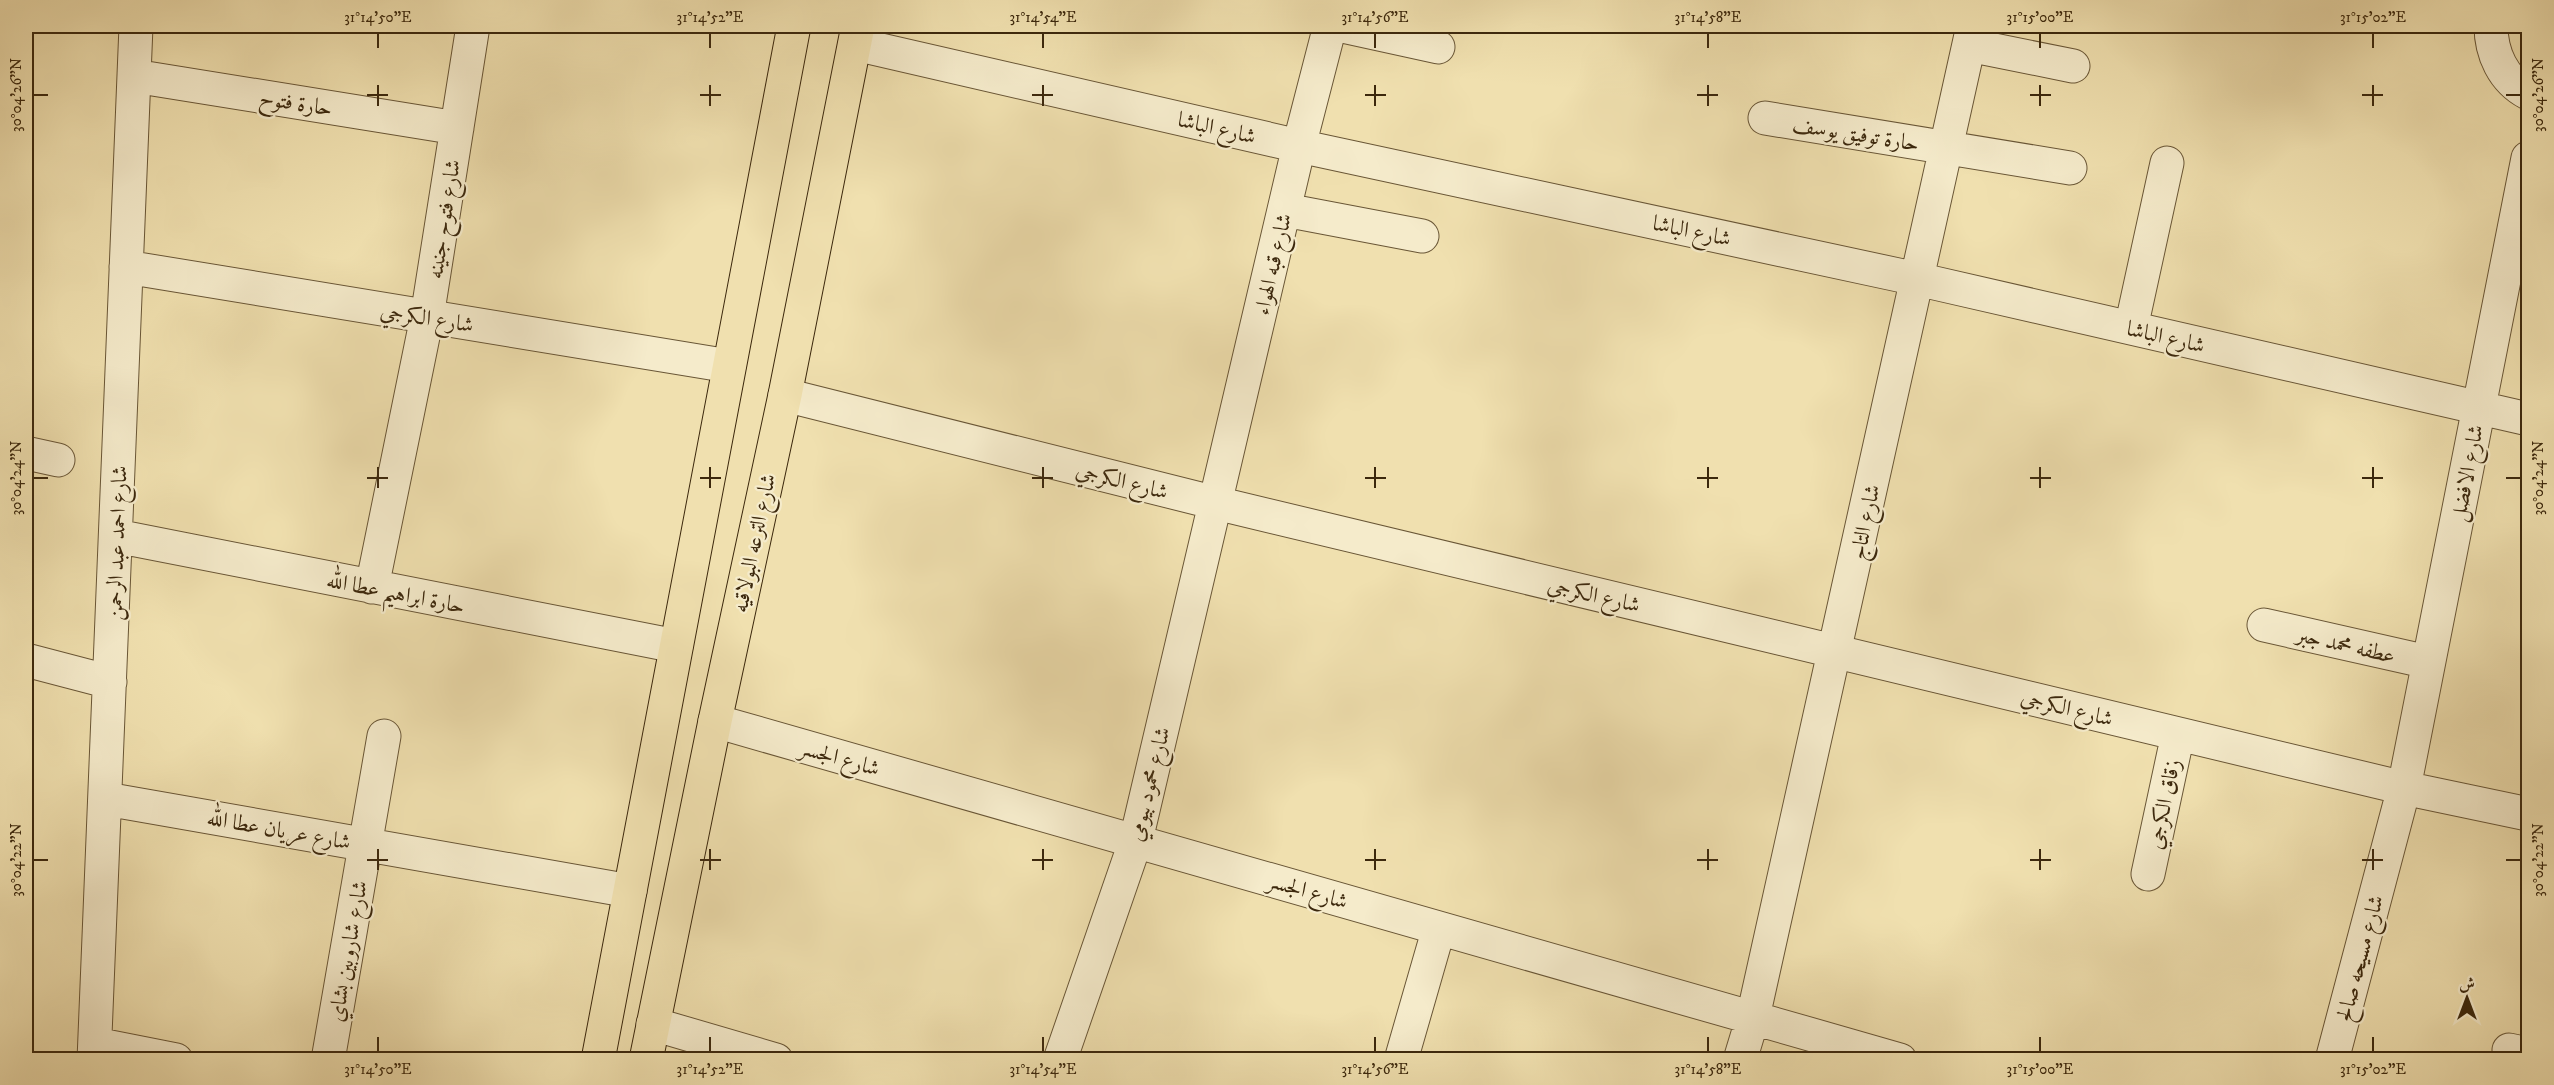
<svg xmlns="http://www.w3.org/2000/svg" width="2554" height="1085" font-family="'IM FELL DW Pica',Amiri,serif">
<rect width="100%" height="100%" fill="#f0e0af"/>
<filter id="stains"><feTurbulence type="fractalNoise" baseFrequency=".00333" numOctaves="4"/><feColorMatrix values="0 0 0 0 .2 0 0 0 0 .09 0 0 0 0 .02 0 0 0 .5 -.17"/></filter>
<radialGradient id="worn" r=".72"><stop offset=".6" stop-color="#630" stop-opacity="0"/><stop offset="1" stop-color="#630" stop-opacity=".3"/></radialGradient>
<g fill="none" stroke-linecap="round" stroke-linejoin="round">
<!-- street casing -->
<g stroke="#695636" stroke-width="35">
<path id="street" d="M1342,26L1438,47
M2491,26C2491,53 2503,80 2528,93
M855,44L1299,146L1917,279L2528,419
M1969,45L2073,66
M134,76L457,128
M1765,118L2070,168
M1285,210L1422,236
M126,267L729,366
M2131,328L2167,163
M785,395L1216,503L2404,788L2528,814
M26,453L58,460
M116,536L676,646
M372,587L427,317L473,26
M2264,625L2428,662
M26,660L110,682
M715,721L1900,1060
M106,799L630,891
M2148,874L2178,734
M653,1024L776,1060
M95,1044L176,1060
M2509,1050L2528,1054
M94,1060L136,26
M328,1060L384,736
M1060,1060L1136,840L1299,146L1330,26
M1401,1060L1439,928
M1740,1060L1753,1017L1973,26
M2332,1060L2404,788L2528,158"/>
</g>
<!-- primary casing -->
<g stroke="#3c280d" stroke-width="35">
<path id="primary" d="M598,1060L794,26
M646,1060L715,721L785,395L858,26"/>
</g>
<!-- street -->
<use href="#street" stroke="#f5ebcb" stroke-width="33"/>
<!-- primary -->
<use href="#primary" stroke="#f0e0af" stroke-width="33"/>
</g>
<!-- ticks -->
<path fill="none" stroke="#3c280d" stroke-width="2" d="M378,33V48M710,33V48M1043,33V48M1375,33V48M1708,33V48M2040,33V48M2373,33V48M378,85V106M710,85V106M1043,85V106M1375,85V106M1708,85V106M2040,85V106M2373,85V106M33,95H48M367,95H388M700,95H721M1032,95H1053M1365,95H1386M1697,95H1718M2030,95H2051M2362,95H2383M2506,95H2521M378,467V488M710,467V488M1043,467V488M1375,467V488M1708,467V488M2040,467V488M2373,467V488M33,478H48M367,478H388M700,478H721M1032,478H1053M1365,478H1386M1697,478H1718M2030,478H2051M2362,478H2383M2506,478H2521M378,849V870M710,849V870M1043,849V870M1375,849V870M1708,849V870M2040,849V870M2373,849V870M33,860H48M367,860H388M700,860H721M1032,860H1053M1365,860H1386M1697,860H1718M2030,860H2051M2362,860H2383M2506,860H2521M378,1037V1052M710,1037V1052M1043,1037V1052M1375,1037V1052M1708,1037V1052M2040,1037V1052M2373,1037V1052"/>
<g text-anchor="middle" stroke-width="4.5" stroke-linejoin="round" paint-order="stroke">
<!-- street labels -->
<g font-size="22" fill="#3c280d" stroke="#f5ebcb">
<text transform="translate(296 102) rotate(9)" y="8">حارة فتوح</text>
<text transform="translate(1217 127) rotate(13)" y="8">شارع الباشا</text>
<text transform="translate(1856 133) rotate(9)" y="8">حارة توفيق يوسف</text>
<text transform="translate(443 219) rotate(-81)" y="8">شارع فتوح جنينه</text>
<text transform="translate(1692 230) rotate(12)" y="8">شارع الباشا</text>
<text transform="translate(1272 264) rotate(-77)" y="8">شارع قبه الهواء</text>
<text transform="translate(427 317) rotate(9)" y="8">شارع الكرجي</text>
<text transform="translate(2166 336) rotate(13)" y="8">شارع الباشا</text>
<text transform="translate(2466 473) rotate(-79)" y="8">شارع الافضل</text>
<text transform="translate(1122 480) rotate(14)" y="8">شارع الكرجي</text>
<text transform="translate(1864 522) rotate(-78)" y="8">شارع التاج</text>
<text transform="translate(116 543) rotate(-88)" y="8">شارع احمد عبد الرحمن</text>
<text transform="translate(753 543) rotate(-78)" y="8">شارع الترعه البولاقيه</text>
<text transform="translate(396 592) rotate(11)" y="8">حارة ابراهيم عطا الله</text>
<text transform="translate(1594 594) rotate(13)" y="8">شارع الكرجي</text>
<text transform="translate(2346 644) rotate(13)" y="8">عطفه محمد جبر</text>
<text transform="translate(2067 707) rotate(14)" y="8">شارع الكرجي</text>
<text transform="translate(840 757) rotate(16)" y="8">شارع الجسر</text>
<text transform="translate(1148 784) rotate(-76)" y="8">شارع محمود بيومي</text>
<text transform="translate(2163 804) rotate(-78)" y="8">زقاق الكرجي</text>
<text transform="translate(279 829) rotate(10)" y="8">شارع عريان عطا الله</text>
<text transform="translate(1308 890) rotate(16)" y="8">شارع الجسر</text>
<text transform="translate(347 951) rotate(-80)" y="8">شارع شاروبين بشاي</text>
<text transform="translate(2359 958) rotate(-75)" y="8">شارع مسيحه صالح</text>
</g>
</g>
<!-- margin -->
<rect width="2554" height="1085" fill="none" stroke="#f0e0af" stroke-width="66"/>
<!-- north arrow -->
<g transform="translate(2467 998)" stroke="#f5ebcb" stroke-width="4.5" paint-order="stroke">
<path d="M0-4.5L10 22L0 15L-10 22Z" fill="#3c280d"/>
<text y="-9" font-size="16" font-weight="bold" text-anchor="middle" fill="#3c280d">ش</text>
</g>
<rect x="33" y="33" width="2488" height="1019" fill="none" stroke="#3c280d" stroke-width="2"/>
<g font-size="15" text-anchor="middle" fill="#3c280d">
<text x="378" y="22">31°14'50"E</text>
<text x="710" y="22">31°14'52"E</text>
<text x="1043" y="22">31°14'54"E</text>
<text x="1375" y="22">31°14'56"E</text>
<text x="1708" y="22">31°14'58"E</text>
<text x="2040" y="22">31°15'00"E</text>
<text x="2373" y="22">31°15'02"E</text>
<text transform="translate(16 95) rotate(-90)" y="5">30°04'26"N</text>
<text transform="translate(2538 95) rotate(-90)" y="5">30°04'26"N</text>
<text transform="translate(16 478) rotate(-90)" y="5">30°04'24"N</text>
<text transform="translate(2538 478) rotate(-90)" y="5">30°04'24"N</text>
<text transform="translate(16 860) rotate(-90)" y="5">30°04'22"N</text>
<text transform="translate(2538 860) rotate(-90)" y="5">30°04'22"N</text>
<text x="378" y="1074">31°14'50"E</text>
<text x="710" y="1074">31°14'52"E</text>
<text x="1043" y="1074">31°14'54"E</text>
<text x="1375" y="1074">31°14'56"E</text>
<text x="1708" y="1074">31°14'58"E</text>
<text x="2040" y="1074">31°15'00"E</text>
<text x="2373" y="1074">31°15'02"E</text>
</g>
<rect width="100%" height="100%" filter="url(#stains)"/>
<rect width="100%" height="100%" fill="url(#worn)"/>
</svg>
